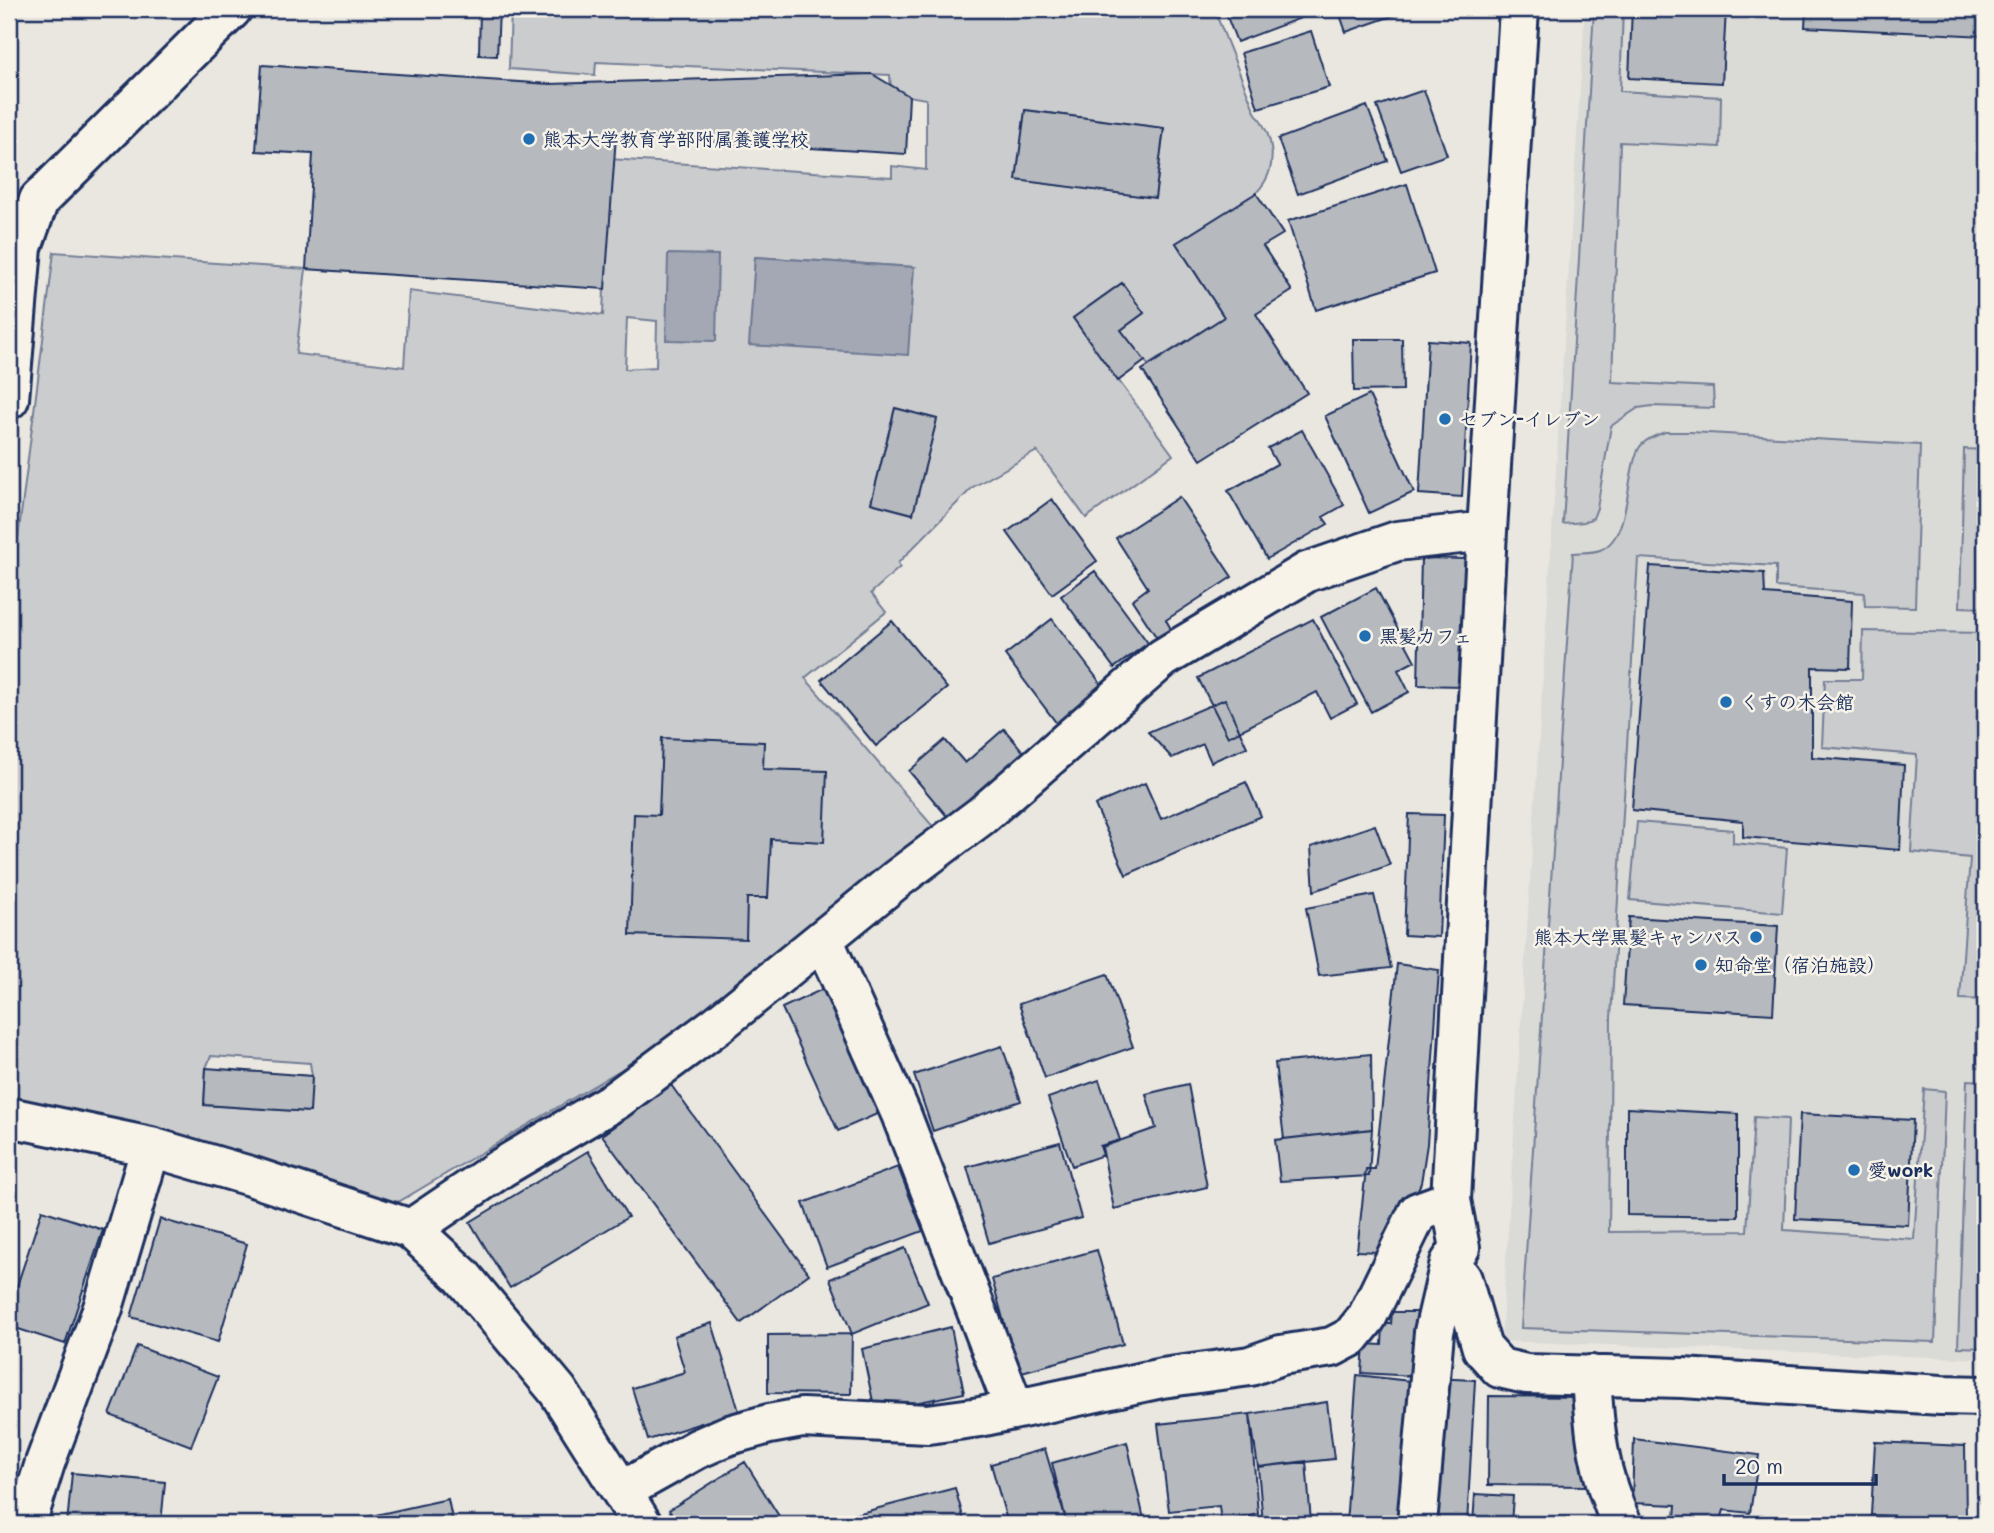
<svg xmlns="http://www.w3.org/2000/svg" width="1994" height="1533" font-family="Mali,'Klee One',sans-serif">
<rect width="100%" height="100%" fill="#eae7e0"/>
<filter id="ink" filterUnits="userSpaceOnUse"><feTurbulence type="fractalNoise" baseFrequency=".0143" numOctaves="2"/><feDisplacementMap in="SourceGraphic" scale="14" xChannelSelector="R" yChannelSelector="G"/><feConvolveMatrix kernelMatrix="1 2 1 2 8 2 1 2 1" color-interpolation-filters="sRGB"/></filter>
<g filter="url(#ink)">
<!-- built -->
<path fill="#dadad6" d="M1585,9H1985V1359L1501,1341Z"/>
<!-- green -->
<path fill="#cbcccd" stroke="#737e96" stroke-width="2" fill-rule="evenodd" d="M511,9H1214L1255,112C1274,136 1280,169 1256,193L1176,243L1224,317L1148,365L1121,330L1144,313L1122,283L1073,318L1173,455L1086,518L1037,451L973,487L898,563L900,567L871,593L886,612L805,678L936,830L704,1012L627,1066L400,1201L388,1203L9,1099V610L54,252L306,269L296,354L404,367L409,291L603,315L609,159L892,177V166L926,170V99L891,93L890,75L596,62L595,75L509,69ZM1026,110L1164,128L1155,198L1017,180ZM755,257L914,267L750,345ZM627,318L657,321L656,367L625,369ZM895,408L937,419L912,514L871,503ZM211,1056L310,1063L312,1076L309,1112L204,1105L206,1068Z
M1594,9H1623L1620,91L1721,97L1720,147L1620,142L1612,382L1713,387L1714,408L1652,406L1638,408L1611,426L1597,508L1593,518L1584,522L1563,524Z
M1665,432H1690L1920,445L1915,607L1865,606L1864,593L1776,587V566L1638,558L1611,1018L1609,1232L1747,1231L1754,1117L1788,1119L1784,1230L1914,1239L1924,1089L1945,1091L1935,1342L1521,1328L1573,553C1581,552 1592,553 1600,550C1631,538 1625,477 1638,450C1643,440 1655,436 1665,432Z
M1964,449L1985,450V608L1960,607Z
M1863,631L1985,633V1000L1960,999L1970,858L1911,852L1917,755L1822,747L1825,679H1862Z
M1637,822L1733,830V843L1787,848L1782,913L1630,900Z
M1976,1028H1985V1068L1976,1067Z
M1967,1080L1985,1081V1348L1958,1347Z"/>
<!-- water -->
<path fill="#a3a8b4" stroke="#6d7892" stroke-width="2" d="M668,254L718,255L716,341L666,340Z
M755,257L914,267L908,355L749,345Z"/>
<!-- building -->
<path fill="#b6babf" stroke="#1b2f5e" stroke-width="2" d="M480,9H499L497,56L479,55Z
M1224,9H1317L1319,11L1237,42Z
M1338,9H1412L1346,32Z
M1632,9H1726L1722,83L1629,78Z
M1806,9H1985V36L1805,27Z
M1311,31L1329,87L1258,108L1241,53Z
M262,65L550,84L872,74L909,96L906,154L616,136L605,289L306,269L313,154L256,151Z
M1424,90L1447,155L1401,171L1377,106Z
M1367,106L1388,161L1298,194L1278,139Z
M1025,110L1164,128L1155,198L1016,180Z
M1407,184L1435,273L1316,310L1288,221Z
M1256,193L1283,234L1263,246L1292,291L1256,314L1307,393L1201,460L1142,370L1224,317L1176,243Z
M1122,283L1144,313L1121,330L1145,361L1118,381L1073,318Z
M1353,339H1402L1403,390L1354,391Z
M1428,340L1471,343L1462,497L1419,494Z
M1369,395L1414,492L1369,513L1325,416Z
M895,408L937,419L913,514L871,503Z
M1302,430L1344,505L1323,517L1328,524L1267,559L1228,491L1277,464L1268,448Z
M1179,497L1232,577L1166,620L1171,629L1157,638L1132,600L1148,588L1116,538Z
M1052,499L1097,561L1052,594L1007,532Z
M1421,558L1465,559L1461,686L1418,685Z
M1650,566L1764,573L1765,594L1852,601L1850,668L1812,667V757L1904,765L1900,850L1743,837V821L1632,810Z
M1095,571L1148,643L1114,668L1061,596Z
M1376,588L1415,661L1398,670L1409,692L1371,712L1321,617Z
M1052,619L1108,693L1061,729L1005,655Z
M1313,619L1357,704L1330,718L1317,692L1228,737L1198,678Z
M892,621L947,688L876,746L821,680Z
M1225,699L1247,747L1211,762L1203,744L1172,758L1148,732Z
M1004,729L1033,763L950,820L909,771L945,740L965,763Z
M662,738L764,742L763,769L827,771L824,842L771,839L768,898H747L746,939L630,935L634,814L659,815Z
M1246,782L1261,816L1126,875L1095,805L1145,783L1161,819Z
M1409,814L1444,815L1439,937L1404,935Z
M1375,825L1390,865L1314,891L1311,847Z
M1374,895L1391,968L1319,976L1306,908Z
M1629,917L1778,926L1773,1014L1623,1005Z
M1397,964L1439,970L1427,1144L1421,1183L1392,1244H1379L1378,1252L1357,1251L1366,1169H1375Z
M1107,974L1133,1047L1045,1078L1019,1004Z
M827,987L884,1111L838,1131L782,1008Z
M1002,1046L1021,1101L933,1131L914,1075Z
M1371,1054L1372,1129L1284,1139L1275,1063Z
M206,1068L312,1076L310,1112L204,1105Z
M1099,1080L1120,1140L1100,1146L1103,1155L1072,1166L1048,1098Z
M1188,1084L1207,1187L1114,1209L1102,1147L1156,1128L1146,1094Z
M671,1085L809,1274L741,1323L602,1135Z
M1627,1108L1738,1114V1217L1627,1215Z
M1800,1114L1913,1120L1908,1225L1795,1219Z
M1372,1129L1369,1176L1280,1181L1275,1140Z
M1060,1142L1081,1218L989,1243L967,1167Z
M588,1151L628,1217L510,1288L470,1222Z
M898,1167L923,1231L827,1267L803,1203Z
M42,1210L103,1230L65,1344L9,1326V1310Z
M160,1219L247,1244L218,1342L131,1317Z
M905,1248L928,1303L852,1334L830,1279Z
M1097,1250L1123,1344L1018,1373L992,1279Z
M1392,1312H1417L1414,1376L1362,1373L1364,1344L1382,1345L1383,1324H1391Z
M712,1323L739,1411L648,1440L632,1388L685,1372L674,1336Z
M951,1327L964,1393L875,1411L862,1349Z
M852,1334L851,1394L768,1393V1335Z
M137,1346L218,1377L191,1446L110,1415Z
M1357,1375L1418,1382L1404,1524H1346Z
M1433,1378L1475,1380L1467,1524H1425Z
M1489,1396L1581,1397L1588,1486L1488,1485Z
M1327,1402L1334,1459L1258,1467L1250,1414Z
M1250,1414L1258,1514L1221,1523L1219,1506L1169,1511L1158,1424Z
M1634,1439L1759,1455L1750,1513L1724,1510L1721,1520L1675,1518L1676,1505L1632,1503Z
M1127,1442L1145,1524H1067L1052,1463Z
M1875,1442L1965,1446L1966,1519L1871,1515Z
M1045,1449L1067,1524H1008L991,1464Z
M1306,1461L1311,1522L1263,1524L1258,1467Z
M745,1462L782,1521L777,1524H678L669,1510Z
M72,1473L165,1482L161,1524H67Z
M955,1488L965,1524H823L822,1523Z
M1475,1494L1513,1496L1511,1524H1473Z
M448,1499L453,1524H363L362,1518Z"/>
<g fill="none" stroke-linecap="round" stroke-linejoin="round">
<!-- minor casing -->
<g stroke="#1b2f5e" stroke-width="44">
<path id="minor" d="M9,399L22,247L39,200L232,9
M823,939L901,1114L1014,1408
M9,1117L151,1147L250,1176L411,1229L462,1276L558,1391L642,1524
M411,1229L501,1168L616,1100L717,1025L897,879L981,816L1163,658L1307,572L1397,541L1487,531
M1450,1263L1462,1279L1482,1348L1500,1368L1526,1374L1683,1378L1941,1395L1985,1396
M1591,1375C1594,1430 1598,1474 1622,1524
M622,1491L697,1449L729,1435L769,1424L802,1418L928,1424L980,1417L1162,1378L1250,1366L1281,1355L1332,1347L1351,1337L1367,1317L1418,1212L1451,1200
M26,1524L45,1463L103,1308L151,1147
M1417,1524L1434,1332L1450,1263L1460,1248L1451,1200L1487,531L1519,9"/>
</g>
<!-- minor -->
<use href="#minor" stroke="#f7f3e8" stroke-width="38"/>
</g>
</g>
<!-- markers -->
<g fill="#1f6fb2" stroke="#f7f3e8" stroke-width="2.5">
<circle cx="529" cy="139" r="7"/>
<circle cx="1445" cy="419" r="7"/>
<circle cx="1365" cy="636" r="7"/>
<circle cx="1726" cy="702" r="7"/>
<circle cx="1756" cy="937" r="7"/>
<circle cx="1701" cy="965" r="7"/>
<circle cx="1854" cy="1170" r="7"/>
</g>
<g text-anchor="middle" stroke-width="5" stroke-linejoin="round" paint-order="stroke">
<!-- poi labels -->
<g font-size="19" font-weight="bold" fill="#1b2f5e" stroke="#f7f3e8" text-anchor="start">
<text x="543" y="146">熊本大学教育学部附属養護学校</text>
<text x="1459" y="426">セブン-イレブン</text>
<text x="1379" y="643">黒髪カフェ</text>
<text x="1740" y="709">くすの木会館</text>
<text x="1742" y="944" text-anchor="end">熊本大学黒髪キャンパス</text>
<text x="1715" y="972">知命堂（宿泊施設）</text>
<text x="1868" y="1177">愛work</text>
</g>
</g>
<!-- margin -->
<rect width="1994" height="1533" fill="none" stroke="#f7f3e8" stroke-width="35"/>
<rect x="18" y="18" width="1959" height="1498" fill="none" stroke="#1b2f5e" stroke-width="2.5" filter="url(#ink)"/>
<!-- scale -->
<path d="M1724 1474v10h152v-10" fill="none" stroke="#1b2f5e" stroke-width="3.5"/>
<text x="1735" y="1474" font-size="21" fill="#1b2f5e" stroke="#f7f3e8" stroke-width="5" paint-order="stroke">20 m</text>
</svg>
